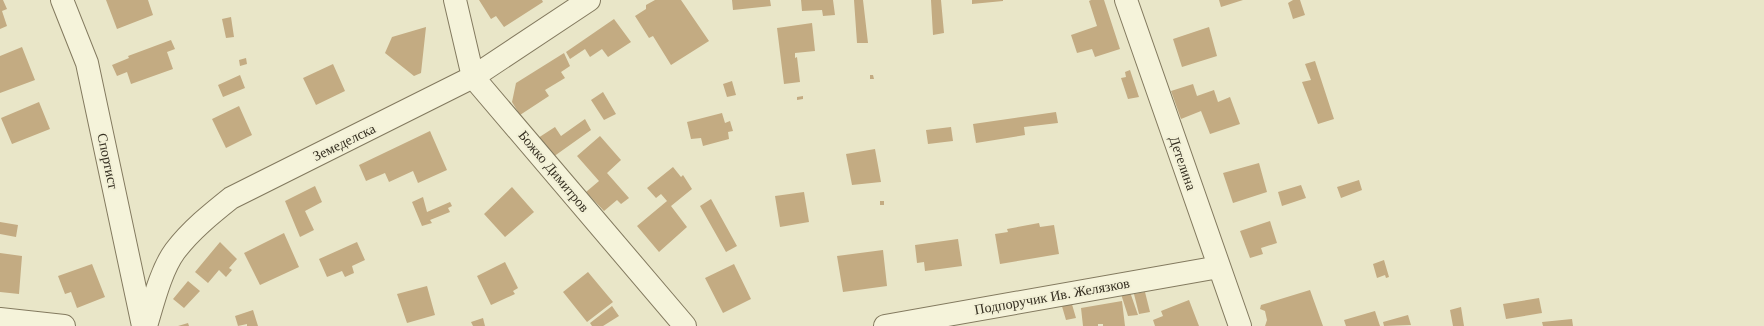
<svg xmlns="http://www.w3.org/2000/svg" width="1764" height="326" font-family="'Times New Roman',serif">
<rect width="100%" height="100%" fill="#e9e6c8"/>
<!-- building -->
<path fill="#c3ab82" d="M0,0H3L7,9L2,11L7,26L0,29Z
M106,0H148L153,15L117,29Z
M479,0H542L543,2L504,27L496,16L491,19Z
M655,0H681L709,41L671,65L653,36L649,38L635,16L646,9V5Z
M732,0H770L771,6L733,10Z
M801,0H833L835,15L823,16L822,10L802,11Z
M854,0H863L868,43H857Z
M931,0H941L944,33L933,35Z
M972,0H1003V1L972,4Z
M1091,0H1104L1120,49L1095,57L1092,49L1077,53L1071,35L1097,26L1089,1Z
M1219,0H1243L1221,7Z
M1293,0H1300L1305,15L1293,19L1288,3Z
M231,17L234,37L226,38L222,19Z
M614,19L631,42L608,57L602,49L590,57L585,49L570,59L566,52Z
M812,23L815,51L795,53V58L797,57L800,82L784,84L777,28Z
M426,27L421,73L414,76L385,53L392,37Z
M1209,27L1217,56L1182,67L1173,39Z
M171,40L175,49L167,52L173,69L131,84L127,72L117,76L112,65L129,58L128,56Z
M22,47L35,80L0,93V56Z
M564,53L570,66L561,72L565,78L545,90L549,96L520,115L512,102L516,83Z
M246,58L247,64L240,66L239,60Z
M1315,61L1334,119L1318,124L1302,82L1311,80L1305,64Z
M333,64L345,91L316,105L303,78Z
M1130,70L1139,97L1128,99L1121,78L1126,77L1125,72Z
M240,75L245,88L223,97L218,85Z
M870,75H873L874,79H870Z
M732,81L736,95L727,97L723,84Z
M1193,84L1197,96L1214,90L1218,102L1230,97L1240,124L1210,134L1201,111L1181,119L1171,91Z
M603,92L616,114L604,120L591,100Z
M803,96V99L797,100V97Z
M39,102L50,129L12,144L1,118Z
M239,106L252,135L226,148L212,119Z
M1056,112L1058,123L1024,127L1025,135L976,143L973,124Z
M722,113L725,123L730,121L733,131L728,132L729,139L703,146L701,138L691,139L687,122Z
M585,119L591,130L553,157L538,138L555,127L561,136Z
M951,127L953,141L928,144L926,130Z
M430,131L447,170L418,183L413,171L389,182L385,173L366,181L359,165Z
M600,136L621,160L607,173L629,198L621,204L617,200L604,211L586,192L599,181L577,156Z
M875,149L881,182L852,185L846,154Z
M1259,163L1267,192L1233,203L1223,173Z
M673,167L681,177L683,175L692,189L671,206L687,227L659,252L637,226L667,201L661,194L656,198L647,188Z
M1359,180L1362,190L1341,198L1337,187Z
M1301,185L1306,198L1282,206L1278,192Z
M315,186L322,202L305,211L314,230L300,237L285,201Z
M512,187L534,212L505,237L484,214Z
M804,192L809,222L780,227L775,196Z
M423,197L427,212L450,202L452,206L448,208L450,212L430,220L432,223L422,226L412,202Z
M711,199L737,246L726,252L700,206Z
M880,201H884V205H880Z
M1270,221L1277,243L1261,248L1263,254L1250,258L1240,231Z
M0,222L18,225L16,237L0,234Z
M1039,223L1040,227L1054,225L1059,254L1000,264L995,234L1008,232L1007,229Z
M284,233L299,267L260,285L244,253Z
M958,239L962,266L925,271L924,262L917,263L915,245Z
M220,242L237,259L229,268L232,270L226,277L219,270L208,283L195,272Z
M357,242L365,260L352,266L354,273L345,277L342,271L327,277L319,259Z
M883,250L887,286L843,292L837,256Z
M0,253L22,256L19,294L0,292Z
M1384,260L1389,277L1386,278L1385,275L1377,278L1373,264Z
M505,262L518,288L513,291L515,294L491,305L477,276Z
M92,264L105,297L77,308L71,292L65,294L58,276Z
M734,264L751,299L723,313L705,278Z
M588,272L613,302L587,322L563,292Z
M188,281L200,291L184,308L173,299Z
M427,286L435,315L407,323L397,294Z
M1310,290L1323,326H1265L1267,320L1265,311L1260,309L1261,305Z
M1130,292L1138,315L1128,316L1121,294Z
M1145,292L1150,312L1139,314L1134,294Z
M1539,298L1542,313L1506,319L1503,304Z
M1189,300L1199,326H1155L1153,320L1163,316L1161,311Z
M1071,301L1076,318L1066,320L1061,303Z
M1122,301L1125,326H1103V324H1098V326H1083L1081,308Z
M612,306L619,316L603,326H592L590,323Z
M1461,307L1464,326H1453L1450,310Z
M253,310L258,326H247V324L238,326L235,316Z
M1375,311L1380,326H1346L1344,320Z
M1408,315L1411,325L1384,326L1383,322Z
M483,318L485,326H473L471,322Z
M1572,319L1573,326H1543L1542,322Z
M188,323L189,326H178Z"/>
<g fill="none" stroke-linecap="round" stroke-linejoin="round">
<!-- minor casing -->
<g stroke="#837a5f" stroke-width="24">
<path id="minor" d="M62,0L87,63L143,326
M455,0L473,77L685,326
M1126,0L1240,326
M0,319L64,326
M146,326C153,303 161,270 175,251C191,230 211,214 231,198L473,77L589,0
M885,326L1219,267"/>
</g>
<!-- minor -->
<use href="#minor" stroke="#f5f3da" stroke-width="22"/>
</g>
<g text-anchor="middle" stroke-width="4" stroke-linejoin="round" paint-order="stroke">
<!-- street labels -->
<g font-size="14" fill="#352f21" stroke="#f2f0d6">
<text transform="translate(344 142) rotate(-26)" y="5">Земеделска</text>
<text transform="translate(108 161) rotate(78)" y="5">Спортист</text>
<text transform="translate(1183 163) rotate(71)" y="5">Детелина</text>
<text transform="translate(554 171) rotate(50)" y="5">Божко Димитров</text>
<text transform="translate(1052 296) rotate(-10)" y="5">Подпоручик Ив. Желязков</text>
</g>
</g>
</svg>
